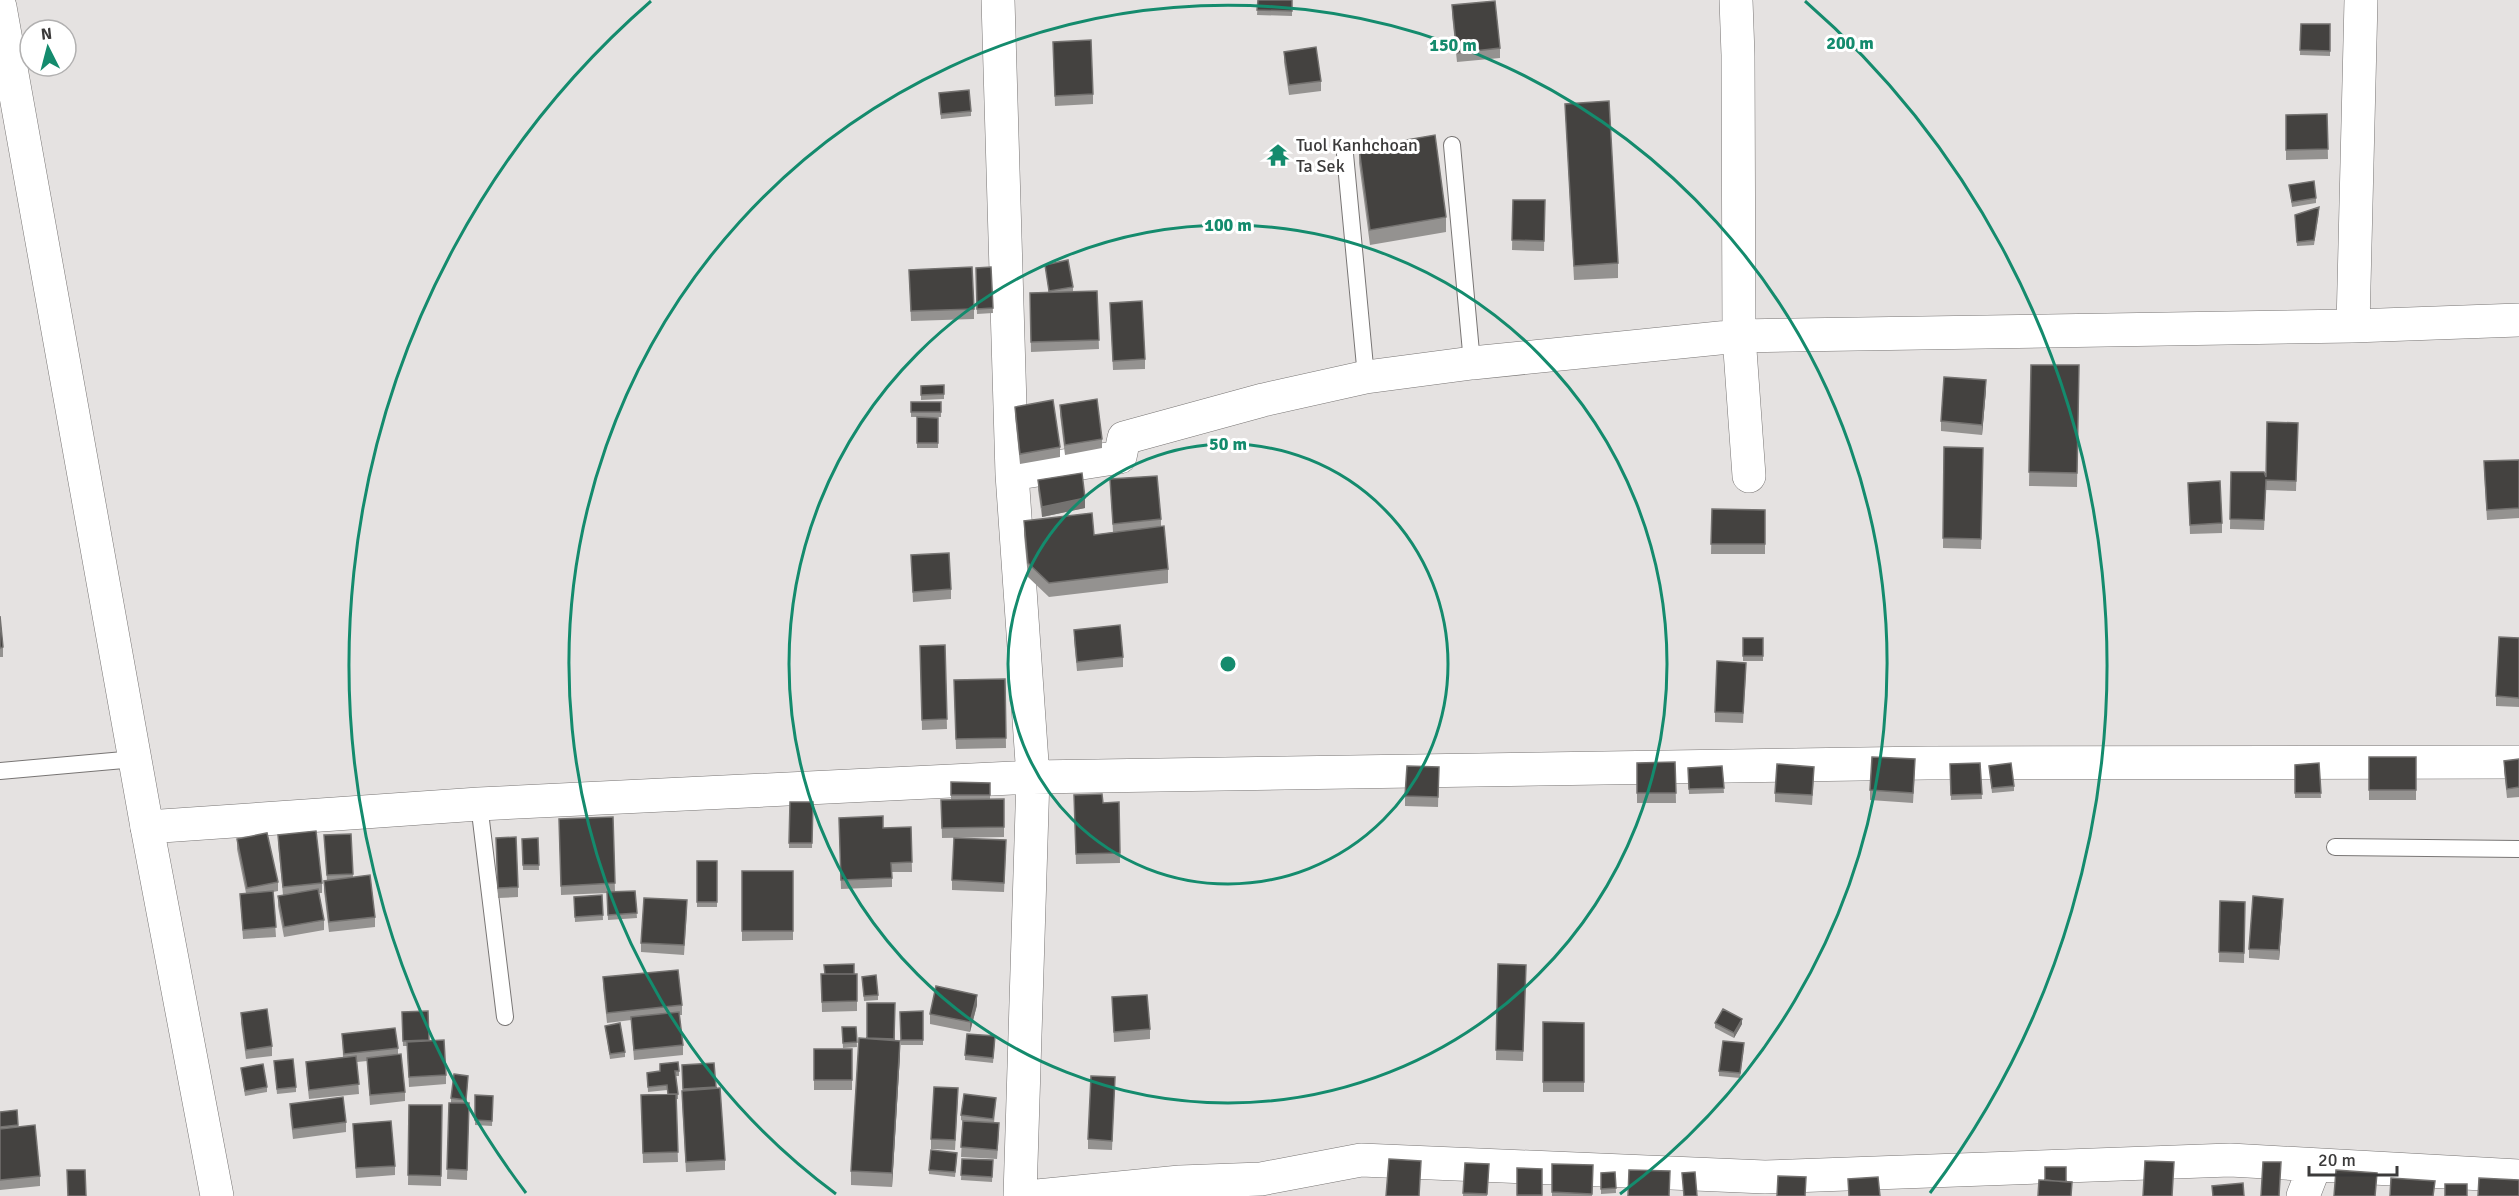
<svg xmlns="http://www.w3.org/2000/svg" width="2519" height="1196" font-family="Signika,sans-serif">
<rect width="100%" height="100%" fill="#e5e2e1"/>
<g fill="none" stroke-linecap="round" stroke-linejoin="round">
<!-- lane casing -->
<g stroke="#787574" stroke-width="18">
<path id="lane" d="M1452,145L1472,363
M1345,154L1366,377
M0,771L135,759
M479,804L505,1017
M2335,847L2519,849"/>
</g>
<!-- street casing -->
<g stroke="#787574" stroke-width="34">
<path id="street" d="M998,0L1012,474L1033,777L1020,1196
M1736,0L1738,55L1739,336L1749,476
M2353,326L2361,0
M1012,474L1120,457L1124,438L1263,400L1366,377L1472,363L1739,336L2353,326L2519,320
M147,827L479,804L1033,777L1927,763L2519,762
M1037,1196L1180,1182L1261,1179L1361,1160L1765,1177L2230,1160L2519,1176
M2303,1196L2315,1165"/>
</g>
<!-- secondary casing -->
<g stroke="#787574" stroke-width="34">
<path id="secondary" d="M0,7L147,827L217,1196"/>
</g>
<!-- lane -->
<use href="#lane" stroke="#fff" stroke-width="16"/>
<!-- street -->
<use href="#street" stroke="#fff" stroke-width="33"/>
<!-- secondary -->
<use href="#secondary" stroke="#fff" stroke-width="33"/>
</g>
<!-- wall -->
<path fill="#949290" d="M1258,0H1292V16L1257,15Z
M1452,5L1500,48V58L1457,62L1452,15Z
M2301,24H2330V56L2300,55Z
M1053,52L1093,94V104L1055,106Z
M1284,52L1321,81V91L1289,95L1284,62Z
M939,98L971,111V116L941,119Z
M1565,104L1618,263V278L1574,280Z
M2327,114L2328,159L2286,160V115Z
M1359,148L1446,217V232L1370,245L1359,163Z
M2289,185L2316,198V203L2292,207Z
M1513,200H1545L1544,251L1512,250Z
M2319,212L2314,245L2297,246L2295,215Z
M1045,265L1073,287V292H1070L1097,291L1099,349L1031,352L1030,293H1049Z
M991,267L993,313L977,314L976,268Z
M909,270L974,309V319L911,321Z
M1110,303L1145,359V369L1113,370Z
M2031,365H2079L2077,487L2029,486Z
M944,385V399L921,400V386Z
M1986,390L1982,435L1941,431V421Z
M911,402H941V417H911Z
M1060,405L1102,439V448L1065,455L1060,415Z
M1015,407L1060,447V457L1020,464L1015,416Z
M917,417L938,418V448H917Z
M2298,423L2296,491L2266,490L2264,530L2230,529L2231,472L2266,477Z
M1944,447L1983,448L1981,549L1943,548Z
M2519,460V518L2487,520L2484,471Z
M1110,479L1161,519V526L1168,569V583L1049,597L1028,577L1024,535V521L1094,535L1113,532Z
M1038,480L1085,508L1042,517L1038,490Z
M2188,483L2222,523V533L2190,534Z
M1712,509L1765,510V554H1711Z
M911,555L951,589V599L913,602Z
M0,616L3,647V657H0Z
M1074,630L1123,657V667L1077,671L1074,640Z
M1743,638H1763V661H1743Z
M2519,638V707L2496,706V696Z
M945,645L947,729L922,730L920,646Z
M1746,673L1743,723L1715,722V712Z
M1005,679L1006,748L956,749L954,680Z
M2369,757H2416V800H2369Z
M2519,759V797L2507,798L2504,771V761Z
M1675,762L1676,803H1637V763Z
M1980,763L1982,799L1951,800L1950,764Z
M2319,763L2321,798H2295V765Z
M1722,766L1724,793L1689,794L1688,768Z
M1989,766L2014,786V791L1992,793Z
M1439,767L1438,807L1405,806V796Z
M1915,769L1913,803L1870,800V790Z
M1814,776L1812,805L1775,802V793Z
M951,782L990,783V799H1004V837L942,838L941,800H951Z
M1074,795L1103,803L1119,802L1120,863L1076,864Z
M790,802H813L812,848H789Z
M613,817L615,892L635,891L637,918L608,920L607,893L561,895L559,819Z
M839,818L883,828L911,827L912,872H892V887L841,889Z
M351,834L353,877L375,917V927L329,932L324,891V881H327L324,835Z
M278,835L322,883V893H319L324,920V930L284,937L278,906V896L283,895L278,844Z
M538,838L539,870H523L522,839Z
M237,839L278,882V891L273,892L276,937L243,939L240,894L246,893L237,849Z
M496,847L518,887V897L498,898Z
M1006,850L1004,892L952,890V880Z
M697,861H717V907H697Z
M742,871H793V940L742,941Z
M602,895L603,920L575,922L574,897Z
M2220,901L2245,902L2244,963L2219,962Z
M2283,908L2279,960L2249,958V949Z
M687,910L684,955L641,952V943Z
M1498,964L1526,965L1523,1061L1496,1060Z
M821,974H857V1011L822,1012Z
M603,977L682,1005V1015H679L683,1045V1055L634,1060L631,1020L607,1023L603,987Z
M862,977L878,995V1000L864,1001Z
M1112,997L1150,1029V1039L1114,1042Z
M895,1003V1041L900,1055L892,1187L851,1185V1171L867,1039Z
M977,1005L970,1032L930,1024V1014Z
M923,1011V1045H901L900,1012Z
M402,1012L429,1041L446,1075V1084L409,1087L407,1046H403Z
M241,1013L272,1046V1056L246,1059L241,1023Z
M1543,1022L1584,1023V1092H1543Z
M1715,1023L1742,1024L1734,1038L1715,1028Z
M605,1026L625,1052V1057L610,1059Z
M842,1027H856L857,1047L843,1048Z
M342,1034L398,1048V1055L405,1092V1101L370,1105L367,1061L357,1062L359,1094L309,1099L306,1071V1062L343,1057Z
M995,1041L993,1063L965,1060V1055Z
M1744,1048L1740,1078L1719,1076V1071Z
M814,1049H852V1090H814Z
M274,1061L296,1087V1092L277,1094Z
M714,1063L716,1089L725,1160V1170L686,1172L682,1101V1091H683L682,1065Z
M660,1064L679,1071V1076H676L678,1094V1099H676L678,1162L643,1163L641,1095L668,1094L667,1090L648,1092L647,1073L660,1071Z
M241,1068L267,1087V1092L245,1096Z
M1115,1077L1112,1150L1088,1149V1139Z
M468,1081L466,1103H469L467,1180L447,1179L449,1103H451V1098Z
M475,1095L493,1096L492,1126L475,1125Z
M958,1098L955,1150L931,1149V1139Z
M996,1103L994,1123L999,1133L997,1159L961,1157L963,1121L961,1120V1115Z
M290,1104L346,1122V1132L293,1139L290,1114Z
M409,1105H442L441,1186L408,1185Z
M17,1110L18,1127L40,1176V1186L0,1190V1112Z
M353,1124L395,1166V1175L356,1178Z
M957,1158L955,1177L929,1174V1170Z
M962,1159L993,1160L992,1182L961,1180Z
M1465,1163L1489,1169L1487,1196H1463Z
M1552,1164L1593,1175L1592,1196H1552Z
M1517,1168L1542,1169V1196H1517Z
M1615,1172L1616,1193L1601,1194V1173Z"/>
<!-- shaded-wall -->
<path fill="#747270" d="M1986,380V390L1982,435V425Z
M1085,498V508L1042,517V507Z
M2283,899V908L2279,960V950Z
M977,995V1005L970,1032V1022Z
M1742,1019V1024L1734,1038V1033Z
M900,1041V1055L892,1187V1173Z"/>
<!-- building -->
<path fill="#444240" stroke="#747270" stroke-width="1.5" d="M1258,0H1292V11L1257,10Z
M1495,1L1500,48L1457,53L1452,5Z
M2301,24H2330V51L2300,50Z
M1091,40L1093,94L1055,96L1053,42Z
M1316,47L1321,81L1289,85L1284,52Z
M969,90L971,111L941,114L939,93Z
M1609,101L1618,263L1574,266L1565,104Z
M2327,114L2328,149L2286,150V115Z
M1435,135L1446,217L1370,230L1359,148Z
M2314,181L2316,198L2292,202L2289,185Z
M1513,200H1545L1544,241L1512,240Z
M2319,207L2314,240L2297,242L2295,215Z
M1068,260L1073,287L1049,291L1045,265Z
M972,267L974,309L911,311L909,270Z
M991,267L993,308L977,309L976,268Z
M1097,291L1099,340L1031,342L1030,293Z
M1142,301L1145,359L1113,361L1110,303Z
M2031,365H2079L2077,473L2029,472Z
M1944,377L1986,380L1982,425L1941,421Z
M944,385V394L921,395V386Z
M1097,399L1102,439L1065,445L1060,405Z
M1053,400L1060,447L1020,454L1015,407Z
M911,402H941V412H911Z
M917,417L938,418V443H917Z
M2267,422L2298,423L2296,481L2266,480L2264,520L2230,519L2231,472H2264L2266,477Z
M1944,447L1983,448L1981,539L1943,538Z
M2519,460V508L2487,510L2484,461Z
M1082,473L1085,498L1042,507L1038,480Z
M1157,476L1161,519L1113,524L1110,479Z
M2220,481L2222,523L2190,525L2188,483Z
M1712,509L1765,510V544H1711Z
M1092,513L1094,535L1164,526L1168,569L1049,583L1028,563L1024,521Z
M949,553L951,589L913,592L911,555Z
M0,616L3,647L0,648Z
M1120,625L1123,657L1077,662L1074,630Z
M2499,637L2519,638V698L2496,696Z
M1743,638H1763V656H1743Z
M945,645L947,719L922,720L920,646Z
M1717,661L1746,663L1743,713L1715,712Z
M1005,679L1006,738L956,739L954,680Z
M1872,757L1915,759L1913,793L1870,790Z
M2369,757H2416V790H2369Z
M2519,759V787L2507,789L2504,761Z
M1675,762L1676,793H1637V763Z
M1980,763L1982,794L1951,795L1950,764Z
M2011,763L2014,786L1992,788L1989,766Z
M2319,763L2321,793H2295V765Z
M1777,764L1814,767L1812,795L1775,793Z
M1407,766L1439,767L1438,797L1405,796Z
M1722,766L1724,788L1689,789L1688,768Z
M951,782L990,783V795H951Z
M1102,794L1103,803L1119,802L1120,853L1076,854L1074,795Z
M1004,799V827L942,828L941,800Z
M790,802H813L812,843H789Z
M883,816V828L911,827L912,862L891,863L892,878L841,880L839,818Z
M613,817L615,883L561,886L559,819Z
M316,831L322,883L283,887L278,835Z
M267,833L278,882L247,888L237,839Z
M351,834L353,874L327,875L324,835Z
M516,837L518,887L498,888L496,838Z
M538,838L539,865H523L522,839Z
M954,838L1006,840L1004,883L952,880Z
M697,861H717V902H697Z
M742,871H793V931H742Z
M370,875L375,917L329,922L324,881Z
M318,889L324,920L284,927L278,896Z
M273,891L276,927L243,930L240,894Z
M635,891L637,913L608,915L607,892Z
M602,895L603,915L575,917L574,897Z
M2253,896L2283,899L2279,950L2249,949Z
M644,898L687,900L684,945L641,943Z
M2220,901L2245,902L2244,953L2219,952Z
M854,964V974H825L824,965Z
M1498,964L1526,965L1523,1051L1496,1050Z
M678,970L682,1005L607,1013L603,977Z
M821,974H857V1001L822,1002Z
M876,975L878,995L864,996L862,977Z
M936,986L977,995L970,1022L930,1014Z
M1147,995L1150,1029L1114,1032L1112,997Z
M867,1003H895L894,1039L867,1038Z
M267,1009L272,1046L246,1050L241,1013Z
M1723,1009L1742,1019L1734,1033L1715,1023Z
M428,1011L429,1040L403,1041L402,1012Z
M923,1011V1040H901L900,1012Z
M679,1012L683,1045L634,1050L631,1017Z
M1543,1022L1584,1023V1082H1543Z
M620,1023L625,1052L610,1054L605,1026Z
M842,1027H856L857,1042L843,1043Z
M395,1028L398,1048L344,1054L342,1034Z
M967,1034L995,1036L993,1058L965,1055Z
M859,1038L900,1041L892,1173L851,1171Z
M444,1040L446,1075L409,1077L407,1042Z
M1723,1041L1744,1043L1740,1073L1719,1071Z
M814,1049H852V1080H814Z
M401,1054L405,1092L370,1095L367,1058Z
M356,1056L359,1084L309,1090L306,1062Z
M293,1059L296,1087L277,1089L274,1061Z
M678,1062L679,1071H675L678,1094H668L667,1085L648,1087L647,1073L660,1071V1064Z
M714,1063L716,1087L683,1089L682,1065Z
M263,1064L267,1087L245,1091L241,1068Z
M454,1074L468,1076L466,1100L451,1098Z
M1091,1076L1115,1077L1112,1141L1088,1139Z
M934,1087L958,1088L955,1140L931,1139Z
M720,1088L725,1160L686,1162L682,1091Z
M676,1094L678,1152L643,1153L641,1095Z
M964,1094L996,1098L993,1119L961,1115Z
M475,1095L493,1096L492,1121L475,1120Z
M343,1097L346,1122L293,1129L290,1104Z
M449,1103H469L467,1170L447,1169Z
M409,1105H442L441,1176L408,1175Z
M17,1110L18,1125L0,1127V1112Z
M391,1121L395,1166L356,1168L353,1124Z
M963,1121L999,1123L997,1150L961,1147Z
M35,1125L40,1176L0,1180V1129Z
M931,1150L957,1153L955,1172L929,1170Z
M962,1159L993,1160L992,1177L961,1175Z
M1389,1159L1421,1161L1419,1196H1386Z
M2145,1161L2174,1162L2172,1196H2143Z
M2263,1162H2281L2279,1196H2261Z
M1465,1163L1489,1164L1487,1194L1463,1193Z
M1552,1164L1593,1165L1592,1194L1552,1192Z
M2045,1167H2066V1182L2045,1180Z
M1517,1168L1542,1169V1195H1517Z
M67,1170H85L86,1196H68Z
M1629,1170L1670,1171L1669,1196H1628Z
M2336,1170L2377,1173L2375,1196H2334Z
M1615,1172L1616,1188L1601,1189V1173Z
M1695,1172L1697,1196H1684L1682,1173Z
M1778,1176L1806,1177L1805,1196H1777Z
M1878,1177L1880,1196H1849L1848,1179Z
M2391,1178L2435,1181L2433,1196H2390Z
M2479,1178L2519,1180V1196H2478Z
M2039,1180L2072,1182L2071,1196H2038Z
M2243,1183L2244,1196H2213L2212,1186Z
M2445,1184H2467V1196H2445Z"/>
<!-- distance rings -->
<g fill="none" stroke="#148b6d" stroke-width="3">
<circle cx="1228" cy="664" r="220"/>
<circle cx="1228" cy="664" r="439"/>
<path d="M836 1194A659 659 0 1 1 1620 1194"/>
<path d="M526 1193A879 879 0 0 1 651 1M1805 1A879 879 0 0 1 1930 1193"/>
</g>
<!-- icons -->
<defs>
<g id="temple-bare" transform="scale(1.8)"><path d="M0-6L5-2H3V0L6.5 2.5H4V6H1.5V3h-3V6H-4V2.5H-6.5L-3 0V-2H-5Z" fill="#148b6d" stroke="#fff" stroke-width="2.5" paint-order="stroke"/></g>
</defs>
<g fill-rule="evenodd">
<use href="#temple-bare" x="1278" y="155"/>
</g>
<g text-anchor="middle" stroke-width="6" stroke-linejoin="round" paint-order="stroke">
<!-- poi labels -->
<g font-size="18" fill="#3b3a3a" stroke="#fff" text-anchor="start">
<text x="1296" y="151">Tuol Kanhchoan<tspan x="1296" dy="21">Ta Sek</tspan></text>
</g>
</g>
<circle cx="1228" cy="664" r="9" fill="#148b6d" stroke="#fff" stroke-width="3"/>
<g font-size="18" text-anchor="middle" font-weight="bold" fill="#148b6d" stroke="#fff" stroke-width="6" stroke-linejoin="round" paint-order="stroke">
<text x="1850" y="49">200 m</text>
<text x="1453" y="51">150 m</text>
<text x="1228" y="231">100 m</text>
<text x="1228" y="450">50 m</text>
</g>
<!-- north arrow -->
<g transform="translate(48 48) rotate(354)"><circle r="28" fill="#ffffff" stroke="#b1b0b0" stroke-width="1.5"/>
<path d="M0-4.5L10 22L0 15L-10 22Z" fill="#148b6d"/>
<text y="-9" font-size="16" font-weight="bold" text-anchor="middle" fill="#3b3a3a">N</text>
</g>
<!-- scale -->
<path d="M2309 1166v9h88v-9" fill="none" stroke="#3b3a3a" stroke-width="3"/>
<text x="2318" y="1166" font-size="18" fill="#3b3a3a" stroke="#ffffff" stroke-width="4.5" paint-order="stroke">20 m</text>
</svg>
